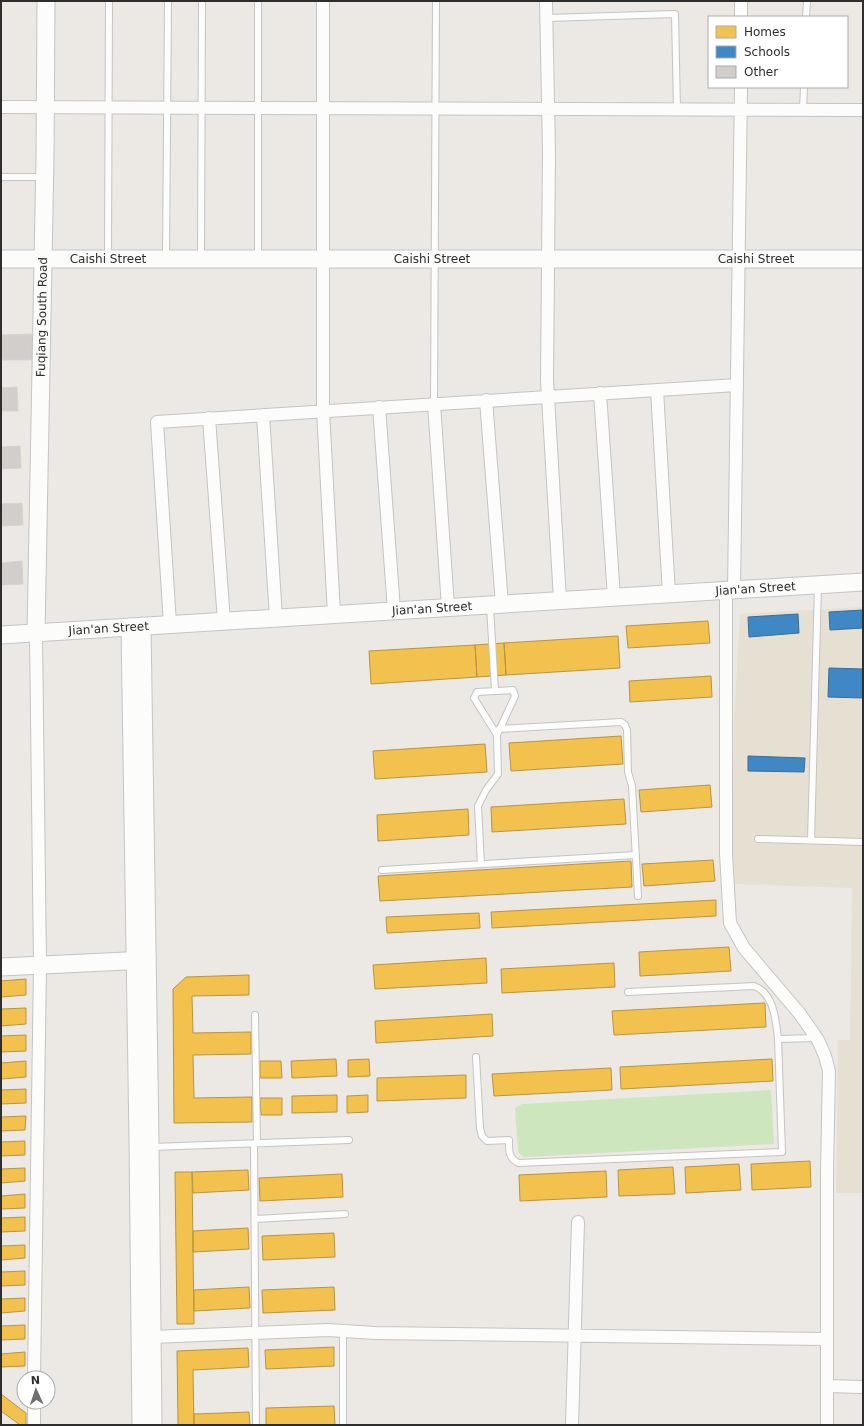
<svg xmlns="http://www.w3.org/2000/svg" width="864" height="1426" font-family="'DejaVu Sans',sans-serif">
<rect width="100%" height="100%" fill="#ece8e4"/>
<!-- education -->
<path fill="#e6e0d3" d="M863,607V1193H836L838,1040H850L852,888L735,884L732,875L734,722L740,614Z"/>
<!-- green -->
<path fill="#cee6be" d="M771,1090L774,1144L524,1157L518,1152L515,1108L522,1104Z"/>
<!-- homes -->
<path fill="#f2c14e" stroke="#b79544" d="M708,621L710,643L628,648L626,626Z
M618,636L620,668L506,675L504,643Z
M504,643L506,675L477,677L475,645Z
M475,645L477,677L371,684L369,651Z
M711,676L712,697L630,702L629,681Z
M621,736L623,764L511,771L509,743Z
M485,744L487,772L375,779L373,751Z
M710,785L712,807L641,812L639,790Z
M624,799L626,824L492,832L491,807Z
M468,809L469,835L378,841L377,815Z
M713,860L715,881L644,886L642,864Z
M631,861L632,887L380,901L378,876Z
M716,900V916L492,928L491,912Z
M479,913L480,928L387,933L386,917Z
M729,947L731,971L640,976L639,952Z
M486,958L487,983L375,989L373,965Z
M614,963L615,987L502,993L501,969Z
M249,975V995L192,996L193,1033L251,1032V1054L193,1055L194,1098L252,1097V1122L174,1123L173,989L186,977Z
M26,979V995L1,997V981Z
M765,1003L766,1027L614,1035L612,1011Z
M26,1008V1024L1,1026V1009Z
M492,1014L493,1036L376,1043L375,1021Z
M26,1035V1051L1,1052V1036Z
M336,1059L337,1076L292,1078L291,1061Z
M369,1059L370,1076L348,1077V1060Z
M772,1059L773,1081L621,1089L620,1067Z
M26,1061V1077L1,1079V1063Z
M260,1061H281L282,1078H260Z
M611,1068L612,1090L494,1096L492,1074Z
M466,1075V1098L377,1101V1078Z
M26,1089V1103L1,1104V1090Z
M337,1095V1112L292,1113V1096Z
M368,1095V1112L347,1113V1096Z
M260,1098H282V1115H261Z
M26,1116L25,1130L1,1131V1117Z
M25,1141V1155L1,1156V1142Z
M810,1161L811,1187L752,1190L751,1164Z
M739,1164L741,1190L686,1193L685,1167Z
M673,1167L675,1194L619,1196L618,1170Z
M25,1168V1181L1,1183V1169Z
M248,1170L249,1190L193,1193L192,1172Z
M606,1171L607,1197L520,1201L519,1175Z
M175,1172H192L194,1324H177Z
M342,1174L343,1197L260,1201L259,1178Z
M25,1194V1208L1,1209V1196Z
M25,1217V1231L1,1232V1218Z
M248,1228L249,1249L193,1252V1231Z
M334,1233L335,1257L263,1260L262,1236Z
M25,1245V1258L1,1260V1246Z
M25,1271V1285L1,1286V1272Z
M249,1287L250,1308L194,1311V1290Z
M334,1287L335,1310L263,1313L262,1290Z
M25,1298V1311L1,1313V1299Z
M25,1325V1339L1,1340V1326Z
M334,1347V1366L266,1369L265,1350Z
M248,1348L249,1367L193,1370L194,1425H178L177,1351Z
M25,1352V1366L1,1367V1354Z
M1,1394L26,1413V1425H20L1,1411Z
M334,1406L335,1425H266V1408Z
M249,1412L250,1425H194V1414Z"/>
<!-- schools -->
<path fill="#3f88c5" stroke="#3a6d98" d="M863,610V628L830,630L829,612Z
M798,614L799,633L749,637L748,617Z
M829,668L863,669V698L828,697Z
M748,756L805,758L804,772L748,771Z"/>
<!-- building -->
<path fill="#d1cecb" stroke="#d7d4d0" d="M34,334V360H1V335Z
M17,387L18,411H1V388Z
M20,446L21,468L1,469V447Z
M22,503L23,525L1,526V504Z
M22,561L23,584L1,585V563Z"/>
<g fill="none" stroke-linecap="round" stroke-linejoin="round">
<!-- lane casing -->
<g stroke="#c5c4c5" stroke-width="8">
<path id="lane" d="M258,1V257
M806,17L807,1
M547,18L675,14L677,110
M803,110L804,87
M1,177H43
M108,257L109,1
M166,257L168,1
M201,257L202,1
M434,404L436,1
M490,607L495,691
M499,729L621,722L625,725L627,730L628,772L632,786L638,896
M758,839L863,842
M811,840L818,586
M481,864L478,806L486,790L498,774L497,735L515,696L513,690L477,692L474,698L497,735
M382,870L636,855
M628,992L754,986C774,993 776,1021 778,1039
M255,1015L257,1143
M476,1057L480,1128L482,1136L487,1141L509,1140C509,1151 508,1157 518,1163L782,1152L778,1039L817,1038
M254,1143L256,1425
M152,1147L349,1140
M255,1219L345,1214
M343,1331V1425"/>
</g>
<!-- street casing -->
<g stroke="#c5c4c5" stroke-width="14">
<path id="street" d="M323,1V411L334,614
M546,1L549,152L547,380L560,600
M741,1V17
M1,107L863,110
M657,390L669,594
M600,393L614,597
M486,400L502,604
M434,404L448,607
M379,407L394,610
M263,415L276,618
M209,418L224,621
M726,590V854L730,923L744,948L800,1014L818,1040L825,1056L829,1071L827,1171V1425
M734,590L741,87
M170,624L157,422L737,385
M152,1337L328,1330L375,1333L827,1339
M34,1378L40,965L36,633
M827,1386L863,1387
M34,1425V1402
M572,1425L578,1222"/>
</g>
<!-- secondary casing -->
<g stroke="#c5c4c5" stroke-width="19">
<g id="secondary">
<path id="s1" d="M1,259H863"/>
<path d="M142,626L150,1141L153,1425"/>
<path d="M130,627L138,1141L141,1425"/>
<path id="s2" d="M36,633L45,157L46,1"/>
<path id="s3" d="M1,635L863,582"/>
<path d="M1,967L147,960"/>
</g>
</g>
<!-- lane -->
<use href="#lane" stroke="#fcfcfb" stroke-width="6"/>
<!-- street -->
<use href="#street" stroke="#fcfcfb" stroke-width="12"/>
<!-- secondary -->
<use href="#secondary" stroke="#fcfcfb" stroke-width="17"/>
</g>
<g text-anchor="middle" stroke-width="4" stroke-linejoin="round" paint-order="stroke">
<!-- street labels -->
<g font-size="12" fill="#2e2e2e" stroke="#fff">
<text dy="4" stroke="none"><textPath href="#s1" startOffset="107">Caishi Street</textPath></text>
<text dy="4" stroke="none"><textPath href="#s1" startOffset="431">Caishi Street</textPath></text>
<text dy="4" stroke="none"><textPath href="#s1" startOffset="755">Caishi Street</textPath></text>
<text dy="4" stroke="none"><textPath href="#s2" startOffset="316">Fuqiang South Road</textPath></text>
<text dy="4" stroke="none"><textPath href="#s3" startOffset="756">Jian'an Street</textPath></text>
<text dy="4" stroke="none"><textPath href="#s3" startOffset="432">Jian'an Street</textPath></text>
<text dy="4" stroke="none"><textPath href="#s3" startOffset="108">Jian'an Street</textPath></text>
</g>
</g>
<!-- border -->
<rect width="864" height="1426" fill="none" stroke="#2e2e2e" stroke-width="4"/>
<!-- legend -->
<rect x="708" y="16" width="140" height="72" fill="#ffffff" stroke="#ababab"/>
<rect x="716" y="26" width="20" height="12" fill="#f2c14e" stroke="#ababab"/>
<text x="744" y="36" font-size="12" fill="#2e2e2e">Homes</text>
<rect x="716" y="46" width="20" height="12" fill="#3f88c5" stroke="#ababab"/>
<text x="744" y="56" font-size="12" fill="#2e2e2e">Schools</text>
<rect x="716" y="66" width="20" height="12" fill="#d1cecb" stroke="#ababab"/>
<text x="744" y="76" font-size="12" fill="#2e2e2e">Other</text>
<!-- north arrow -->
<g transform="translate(36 1390) rotate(357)"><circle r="19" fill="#ffffff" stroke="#ababab"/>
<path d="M0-3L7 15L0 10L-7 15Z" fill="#706f6e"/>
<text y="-6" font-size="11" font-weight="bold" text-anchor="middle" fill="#2e2e2e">N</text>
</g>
</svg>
